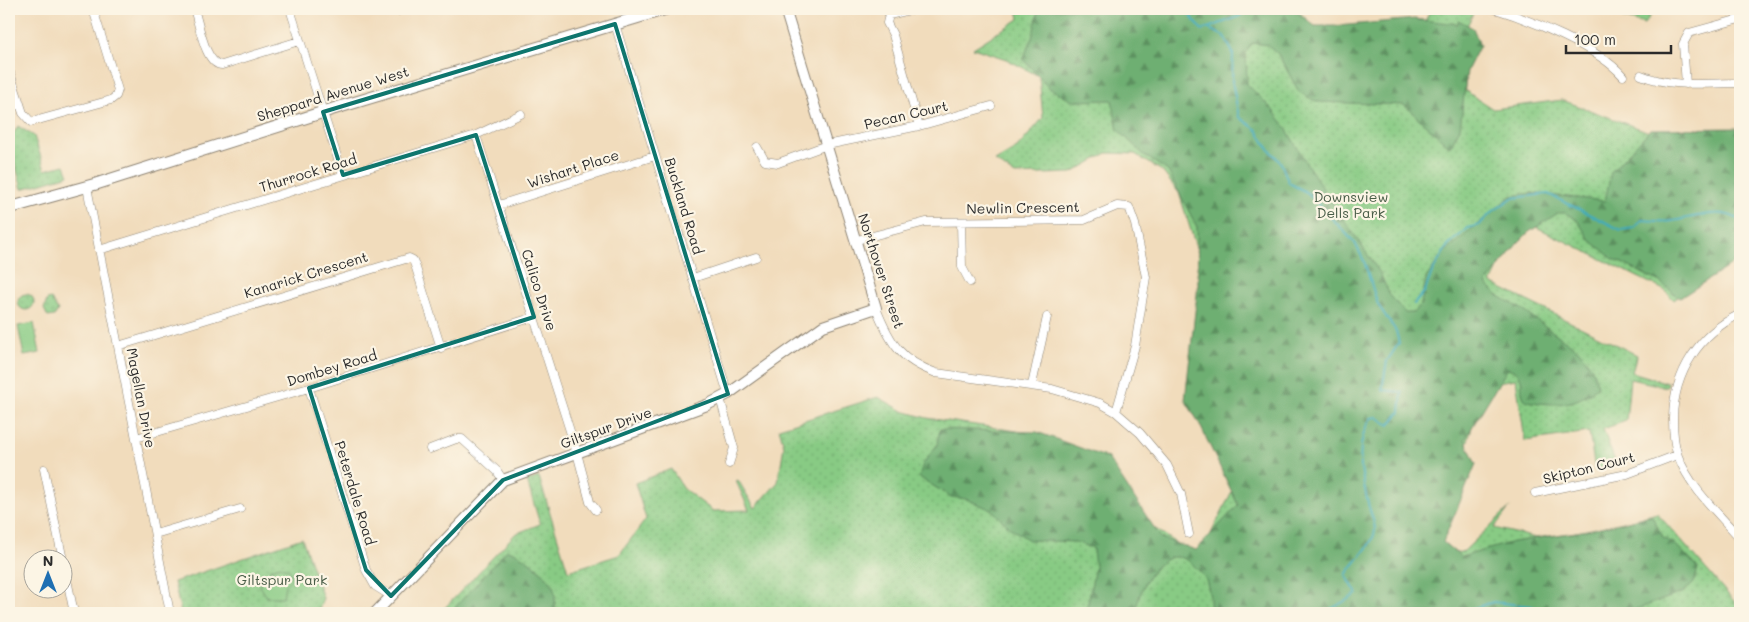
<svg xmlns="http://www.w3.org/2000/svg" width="1749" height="622" font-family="Mali,sans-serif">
<defs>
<pattern id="grass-dots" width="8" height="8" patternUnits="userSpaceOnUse" patternTransform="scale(1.25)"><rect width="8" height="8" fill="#88cb84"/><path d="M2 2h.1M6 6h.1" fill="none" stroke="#76ae72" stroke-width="1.8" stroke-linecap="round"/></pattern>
<pattern id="forest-firs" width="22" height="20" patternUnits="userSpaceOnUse" patternTransform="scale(1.25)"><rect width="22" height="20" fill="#6eaf72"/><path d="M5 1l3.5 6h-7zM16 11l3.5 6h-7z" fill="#5b8f5e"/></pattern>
</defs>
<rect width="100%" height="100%" fill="#fcf5e5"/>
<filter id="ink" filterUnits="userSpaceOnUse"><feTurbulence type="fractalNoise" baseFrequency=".02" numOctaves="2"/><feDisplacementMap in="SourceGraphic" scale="10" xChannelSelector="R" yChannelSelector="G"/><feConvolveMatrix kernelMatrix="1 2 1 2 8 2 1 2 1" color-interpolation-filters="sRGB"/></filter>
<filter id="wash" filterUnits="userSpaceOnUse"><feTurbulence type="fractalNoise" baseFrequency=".0096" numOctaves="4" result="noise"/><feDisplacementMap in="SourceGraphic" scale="20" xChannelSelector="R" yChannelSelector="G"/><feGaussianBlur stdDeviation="1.12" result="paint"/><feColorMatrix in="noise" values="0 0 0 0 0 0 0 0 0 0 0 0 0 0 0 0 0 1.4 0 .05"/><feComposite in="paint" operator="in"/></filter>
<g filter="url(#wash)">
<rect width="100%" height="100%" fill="#f1dcbc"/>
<!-- grass -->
<path fill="url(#grass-dots)" stroke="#5a7b58" d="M1017,9H1296L1314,26L1414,43L1431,9H1466L1474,11L1447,70L1461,88L1493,109L1562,100L1649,132L1740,129V260C1716,270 1694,283 1674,300L1664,290L1522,220L1491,283L1637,355L1632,372L1668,383L1667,387L1630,379L1626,421L1603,429L1616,464L1595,470L1589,432L1525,441L1516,379L1484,384L1440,541L1453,554L1464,551L1510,507L1494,528L1536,538L1602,528L1657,513L1740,608V613H440L515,534L540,524L527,481L539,477L568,571L619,555L646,519L635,483L671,469L684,489L713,511L749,510L736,481L738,480L755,508L778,482L784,446L779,428L878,397L903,411L927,418L1024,432L1129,511L1199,558L1233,489L1203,269L1179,193L1162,171L1135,154L1107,153L1072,173L1015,175L995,161L1017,148L1043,118L1039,76L1006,59L973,48L1019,19Z
M1620,9H1656L1644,24L1620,17Z
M18,126L34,136L45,170L65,165L69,175L22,189L9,141Z
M18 302a8 8 0 1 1 16 0a8 8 0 1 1-16 0Z
M51,299L58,311L54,316L48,317L44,309L47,300Z
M302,538L323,598L318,613H181L174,582Z"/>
<!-- forest -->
<path fill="url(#forest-firs)" stroke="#4c6d4e" d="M1039,9H1292L1315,26H1337L1414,19L1458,24V20L1473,28L1480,45L1467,71L1460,128L1450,147L1404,105L1317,102L1299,92L1278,54L1268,45L1252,43L1246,53L1247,84L1272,109L1284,125L1310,169L1380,273L1389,294L1405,313H1413L1421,304L1426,278L1443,253L1511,196L1531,193L1605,201L1611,172L1651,129L1740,128V259L1680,298L1660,282L1612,258L1590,240L1577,220L1565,213H1558L1529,232L1517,244L1487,282L1488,286L1497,295L1520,308L1578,350L1591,366L1598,386C1576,407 1554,406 1526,401C1515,388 1531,377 1508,368L1465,439L1476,464L1443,542L1461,557L1513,542L1577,532L1652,516L1663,538L1675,544L1698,568L1694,583L1684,592L1626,613H1211C1210,603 1210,588 1205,578C1203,574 1198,570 1195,567C1167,535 1137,587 1136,613H1086L1095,567L1093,548L1075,542L1029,540L1010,528L992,510L966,499L951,497L919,477L923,464L937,445L940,429L1037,432L1108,458L1161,538L1196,550L1238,505L1198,421L1185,400L1198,285L1197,227L1168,171L1144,155L1118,130L1112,100L1072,101L1049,88L1023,59L1032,38Z
M507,550C520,552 547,574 553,586C556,594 555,605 555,613H450Z"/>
<!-- garden -->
<path fill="#88cb84" stroke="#5a7b58" d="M34,323L40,353L24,356L18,326Z
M281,566L289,570L292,578L285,585L283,597H267L260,586V580L272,576L270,569Z"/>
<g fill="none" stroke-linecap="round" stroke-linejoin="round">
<!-- stream -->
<path stroke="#3eabbd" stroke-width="2" d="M1185,9L1202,30L1238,17L1249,9
M1207,28L1224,36L1233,53L1232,81L1239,117L1257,130L1268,148L1281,163L1289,183L1308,193L1355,243L1364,261L1378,305L1396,331L1399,343L1387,361L1382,390L1402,392L1400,412L1389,425L1377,417L1371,418C1353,444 1362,479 1369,507C1371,514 1375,523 1375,530C1374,544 1353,563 1346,575L1357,594L1324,613
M1414,304L1425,291L1432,272L1448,245L1468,228L1479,225L1492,212L1512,198L1548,194L1621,230L1634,228L1641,220C1651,220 1663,223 1672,221C1693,218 1722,206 1740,221
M1460,613L1493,602L1531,606L1546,613
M1658,613H1668"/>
</g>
</g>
<g filter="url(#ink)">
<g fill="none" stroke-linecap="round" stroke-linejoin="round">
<!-- minor casing -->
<g stroke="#8e8474" stroke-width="9">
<path id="minor" d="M194,9C199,23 205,65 222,65L299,41
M290,9L343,175
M389,9L397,11L407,9
M914,9L889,15L887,23L893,35L919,126
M1495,9C1531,20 1599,48 1623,76
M615,24L728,394
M9,70L23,113L31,122L111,100L116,96L118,90L93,9
M1641,75C1672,88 1707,83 1740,83
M1686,84L1683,44L1689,33L1736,20
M9,106L20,104
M476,135L577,453L590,502L596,510
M757,147L765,161L778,163L827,145L919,126L991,106
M87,187L170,613
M499,205L655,156
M961,222L962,267L970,282
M857,240L926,222L1084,220L1117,206L1129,207L1135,224L1146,277L1135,346L1116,412
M99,250L476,135L521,114
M693,278L756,257
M876,308C890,343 900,360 936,373L1052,389L1100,403L1116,412L1140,433L1167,465L1181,494L1189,534
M1740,314C1699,334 1674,372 1673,418C1673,429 1674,445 1678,456C1690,488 1718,513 1740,538
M118,346L409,258L413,260L416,268L441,348
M1032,385L1047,317
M309,388L366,570L375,586L391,596
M720,398L734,448L729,464
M136,438L309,388L534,317
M430,449L456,439H462L497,471L503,480
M44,469L74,613
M1535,493L1627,474L1677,455
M155,534L240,509"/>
</g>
<!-- tertiary casing -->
<g stroke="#8e8474" stroke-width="12">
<path id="tertiary" d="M375,613L503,480L707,405L728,394L823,326L876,308L785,9"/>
</g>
<!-- secondary casing -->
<g stroke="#8e8474" stroke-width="13">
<path id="secondary" d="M9,208L96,184L333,109L666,9"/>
</g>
<!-- minor -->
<use href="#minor" stroke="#fff" stroke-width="8"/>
<!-- tertiary -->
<use href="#tertiary" stroke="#fff" stroke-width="10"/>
<!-- secondary -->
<use href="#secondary" stroke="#fff" stroke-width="11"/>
</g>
</g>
<!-- marked area -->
<path fill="none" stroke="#0f766e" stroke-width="4" stroke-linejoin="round" d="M615,24L728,394L503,480L391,596L366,570L309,388L534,317L476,135L343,175L323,112Z"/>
<g text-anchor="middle" stroke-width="4.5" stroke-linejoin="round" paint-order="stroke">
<!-- street labels -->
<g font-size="14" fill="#2b2b2b" stroke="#fcf5e5">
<text transform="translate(333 94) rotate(-17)" y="5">Sheppard Avenue West</text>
<text transform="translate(906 115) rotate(-13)" y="5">Pecan Court</text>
<text transform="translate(573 169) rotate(-18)" y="5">Wishart Place</text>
<text transform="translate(308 173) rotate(-17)" y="5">Thurrock Road</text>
<text transform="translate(684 206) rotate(73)" y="5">Buckland Road</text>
<text transform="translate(1023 208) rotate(-1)" y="5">Newlin Crescent</text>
<text transform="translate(881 271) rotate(72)" y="5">Northover Street</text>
<text transform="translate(306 275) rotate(-17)" y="5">Kanarick Crescent</text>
<text transform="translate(539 290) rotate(72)" y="5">Calico Drive</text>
<text transform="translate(332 368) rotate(-17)" y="5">Dombey Road</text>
<text transform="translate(141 398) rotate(79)" y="5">Magellan Drive</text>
<text transform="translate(606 428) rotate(-20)" y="5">Giltspur Drive</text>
<text transform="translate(1589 468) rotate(-14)" y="5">Skipton Court</text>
<text transform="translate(355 493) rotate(73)" y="5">Peterdale Road</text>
</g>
<!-- park labels -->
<g font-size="14" fill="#475b46" stroke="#fcf5e5">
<text x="1351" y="202">Downsview<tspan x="1351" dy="16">Dells Park</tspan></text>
<text x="282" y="585">Giltspur Park</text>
</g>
</g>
<!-- margin -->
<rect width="1749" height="622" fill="none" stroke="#fcf5e5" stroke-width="30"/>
<!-- north arrow -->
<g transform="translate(48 574)"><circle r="24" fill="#fcf5e5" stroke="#a8a49b"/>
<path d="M0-4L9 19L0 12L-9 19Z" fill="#1f6fb2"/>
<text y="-8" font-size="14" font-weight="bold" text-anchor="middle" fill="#2b2b2b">N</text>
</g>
<!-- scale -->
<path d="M1566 45v8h105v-8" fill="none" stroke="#2b2b2b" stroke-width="2.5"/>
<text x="1574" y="45" font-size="15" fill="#2b2b2b" stroke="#fcf5e5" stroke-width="4" paint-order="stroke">100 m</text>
</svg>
